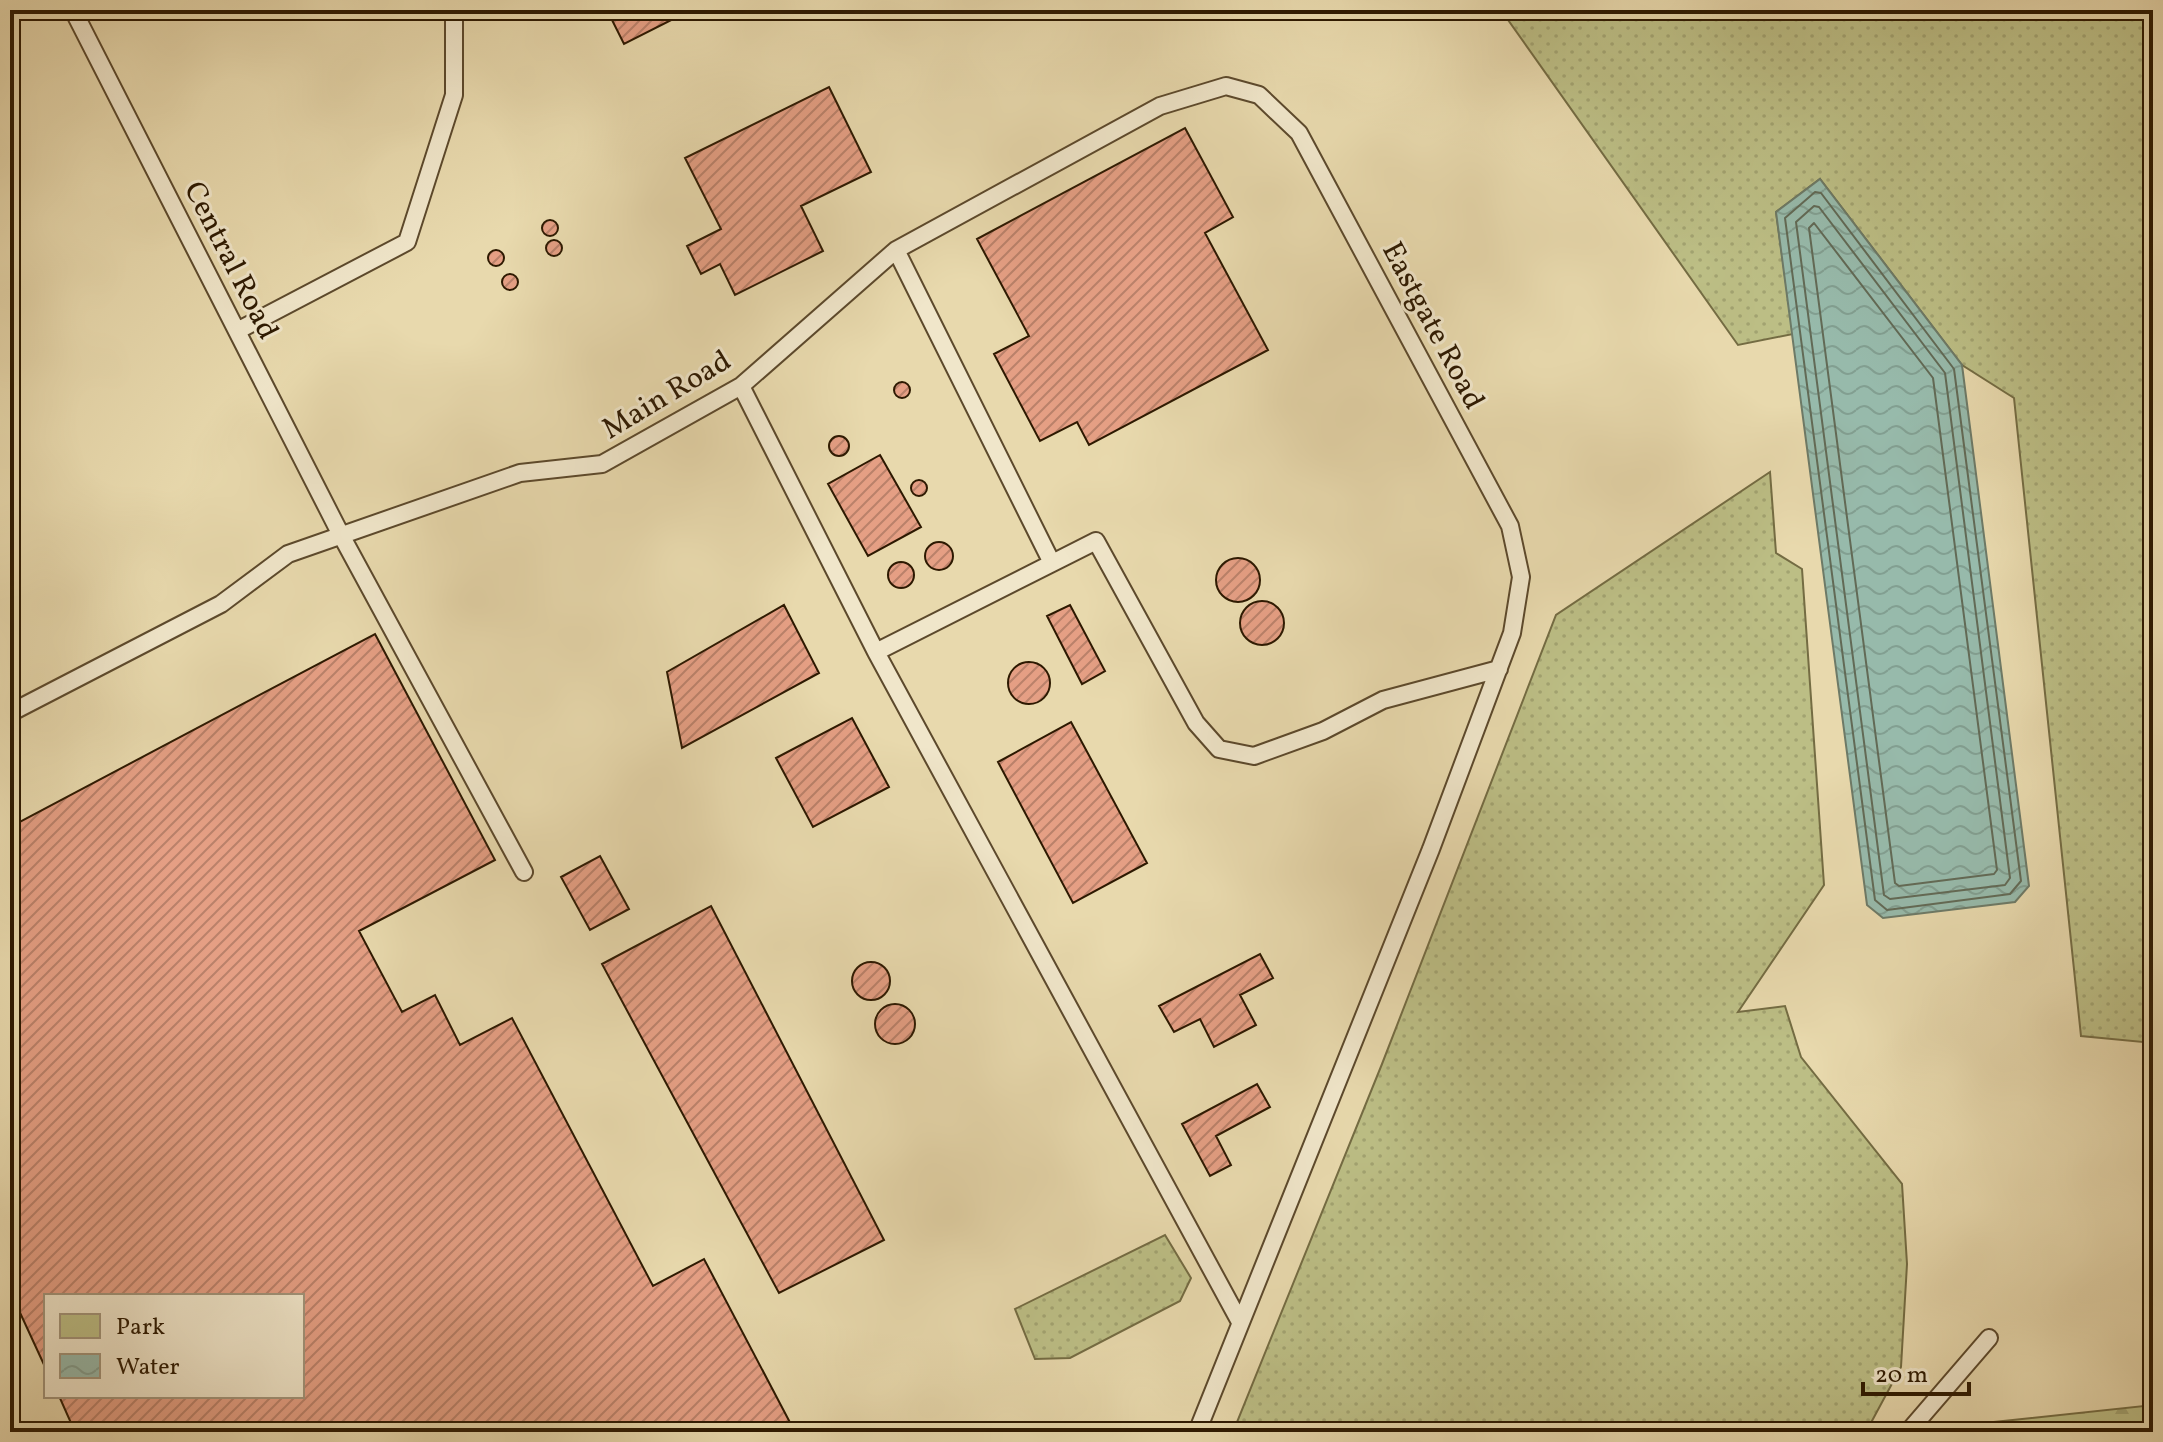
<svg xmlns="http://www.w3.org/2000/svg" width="2163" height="1442" font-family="Vollkorn,serif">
<defs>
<pattern id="green-dots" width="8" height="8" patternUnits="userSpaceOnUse" patternTransform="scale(2)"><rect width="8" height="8" fill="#bcbe85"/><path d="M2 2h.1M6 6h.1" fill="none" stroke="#a2a371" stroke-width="1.8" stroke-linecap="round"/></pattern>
<pattern id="forest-firs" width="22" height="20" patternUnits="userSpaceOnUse" patternTransform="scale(2)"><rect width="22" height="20" fill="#bcbe85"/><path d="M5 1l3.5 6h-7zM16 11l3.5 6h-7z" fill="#a2a371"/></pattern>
<pattern id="water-waves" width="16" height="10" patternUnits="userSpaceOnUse" patternTransform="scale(2)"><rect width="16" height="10" fill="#97baab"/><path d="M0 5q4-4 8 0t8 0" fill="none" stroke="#829f91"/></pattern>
<pattern id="building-hatch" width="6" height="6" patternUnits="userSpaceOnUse" patternTransform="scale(2)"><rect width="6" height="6" fill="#e59f84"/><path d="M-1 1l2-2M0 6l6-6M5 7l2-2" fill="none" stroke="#ba816a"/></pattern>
</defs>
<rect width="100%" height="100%" fill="#e8d9ad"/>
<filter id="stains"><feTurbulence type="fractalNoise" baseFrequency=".0025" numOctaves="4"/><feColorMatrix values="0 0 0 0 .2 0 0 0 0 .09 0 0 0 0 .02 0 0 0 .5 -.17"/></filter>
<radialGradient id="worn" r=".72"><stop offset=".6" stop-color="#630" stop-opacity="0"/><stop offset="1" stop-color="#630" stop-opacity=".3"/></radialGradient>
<!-- green -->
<path fill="url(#green-dots)" stroke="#746c43" stroke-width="2" d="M1501,10H2153V1043L2081,1036L2014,398L1962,365L1820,179L1776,212L1793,334L1738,345Z
M1770,472L1776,553L1802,569L1824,885L1738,1012L1785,1006L1801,1057L1902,1184L1907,1264L1901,1367L1866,1432H1233L1382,1064L1556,615Z
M1165,1235L1191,1278L1180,1301L1070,1358L1035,1359L1015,1309Z"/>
<!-- forest -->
<path fill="url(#forest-firs)" stroke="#746c43" stroke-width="2" d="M2153,1405V1432H1953L1956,1426Z"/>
<!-- water -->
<path fill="url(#water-waves)" stroke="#6d7a67" stroke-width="2" d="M1820,179L1962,365L2029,886L2015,902L1883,918L1867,905L1776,212Z"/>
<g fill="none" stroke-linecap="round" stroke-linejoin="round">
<!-- shore -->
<path stroke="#626a56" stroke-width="2" d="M1815,192L1821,193L1954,369L2021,881L2010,894L1887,910L1875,900L1785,218Z
M1814,206L1819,207L1945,373L2010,878L2005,885L1890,899L1884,895L1796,222Z
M1814,223L1933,378L1997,870L1994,874L1899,886L1895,883L1809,228Z"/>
</g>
<!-- building -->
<path fill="url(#building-hatch)" stroke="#2d1901" stroke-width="2" d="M607,10H691L624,44Z
M829,87L871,172L801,206L823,251L735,295L720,264L701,274L687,246L721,229L685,158Z
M1185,128L1233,217L1205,233L1268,350L1089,445L1077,422L1040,441L994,354L1029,336L977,239Z
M542 228a8 8 0 1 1 16 0a8 8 0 1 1-16 0Z
M546 248a8 8 0 1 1 16 0a8 8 0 1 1-16 0Z
M488 258a8 8 0 1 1 16 0a8 8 0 1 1-16 0Z
M502 282a8 8 0 1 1 16 0a8 8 0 1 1-16 0Z
M894 390a8 8 0 1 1 16 0a8 8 0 1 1-16 0Z
M829 446a10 10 0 1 1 20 0a10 10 0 1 1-20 0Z
M880,455L921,527L868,556L828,484Z
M911 488a8 8 0 1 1 16 0a8 8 0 1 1-16 0Z
M925 556a14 14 0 1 1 28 0a14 14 0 1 1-28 0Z
M1216 580a22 22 0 1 1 44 0a22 22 0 1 1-44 0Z
M888 575a13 13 0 1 1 26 0a13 13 0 1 1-26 0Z
M1240 623a22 22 0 1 1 44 0a22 22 0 1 1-44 0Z
M784,605L819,673L682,748L667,672Z
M1070,605L1105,671L1082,684L1047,616Z
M375,634L495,860L359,931L402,1012L435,995L460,1045L512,1018L653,1286L704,1259L795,1432H75L59,1396H302V1296H46V1369L10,1291V827Z
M1008 683a21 21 0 1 1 42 0a21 21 0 1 1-42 0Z
M852,718L889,787L813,827L776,758Z
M1071,722L1147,863L1073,903L998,762Z
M600,856L629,909L590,930L561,877Z
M711,906L884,1240L779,1293L602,964Z
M1260,954L1273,978L1240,995L1256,1025L1214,1047L1200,1019L1174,1032L1159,1006Z
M852 981a19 19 0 1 1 38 0a19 19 0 1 1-38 0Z
M875 1024a20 20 0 1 1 40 0a20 20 0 1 1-40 0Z
M1257,1084L1270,1107L1216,1136L1231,1165L1210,1176L1182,1124Z"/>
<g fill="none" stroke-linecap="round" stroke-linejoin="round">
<!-- lane casing -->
<g stroke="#5c492c" stroke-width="20">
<path id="lane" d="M73,10L341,535L524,872
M896,250L1052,563
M237,331L407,242L454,95V10
M741,386L876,652L1096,541L1196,723L1219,749L1254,756L1323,731L1383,700L1499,669
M876,652L1240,1322
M10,713L221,604L288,554L520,473L602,464L741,386L896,250L1160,106L1226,86L1259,95L1299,133L1510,526L1521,577L1512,633L1431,849L1197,1432
M1908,1432L1989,1338"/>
</g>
<!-- lane -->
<use href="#lane" stroke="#f0e6ca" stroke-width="16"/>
</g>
<g text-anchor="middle" stroke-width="6" stroke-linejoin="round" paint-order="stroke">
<!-- street labels -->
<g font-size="30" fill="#2d1901" stroke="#f0e6ca">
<text transform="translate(232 260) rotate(63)" y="10">Central Road</text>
<text transform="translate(1434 325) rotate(62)" y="10">Eastgate Road</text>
<text transform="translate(666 394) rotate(-31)" y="10">Main Road</text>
</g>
</g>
<!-- margin -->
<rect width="2163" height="1442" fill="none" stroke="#e8d9ad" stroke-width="40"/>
<rect x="12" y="12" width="2139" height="1418" fill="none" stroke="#2d1901" stroke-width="4"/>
<rect x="20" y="20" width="2123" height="1402" fill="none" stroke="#2d1901" stroke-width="2"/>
<!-- legend -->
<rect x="44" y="1294" width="260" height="104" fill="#f0e6ca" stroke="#a2947a" stroke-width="2"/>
<rect x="60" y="1314" width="40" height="24" fill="#bcbe85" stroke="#a2947a" stroke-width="2"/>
<text x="116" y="1334" font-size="24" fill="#2d1901">Park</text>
<rect x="60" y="1354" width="40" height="24" fill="url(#water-waves)" stroke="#a2947a" stroke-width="2"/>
<text x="116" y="1374" font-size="24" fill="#2d1901">Water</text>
<!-- scale -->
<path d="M1863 1382v12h106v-12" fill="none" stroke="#2d1901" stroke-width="4"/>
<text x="1875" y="1382" font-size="24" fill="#2d1901" stroke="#f0e6ca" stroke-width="6" paint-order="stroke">20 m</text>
<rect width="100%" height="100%" filter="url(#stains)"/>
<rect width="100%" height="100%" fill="url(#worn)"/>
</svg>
